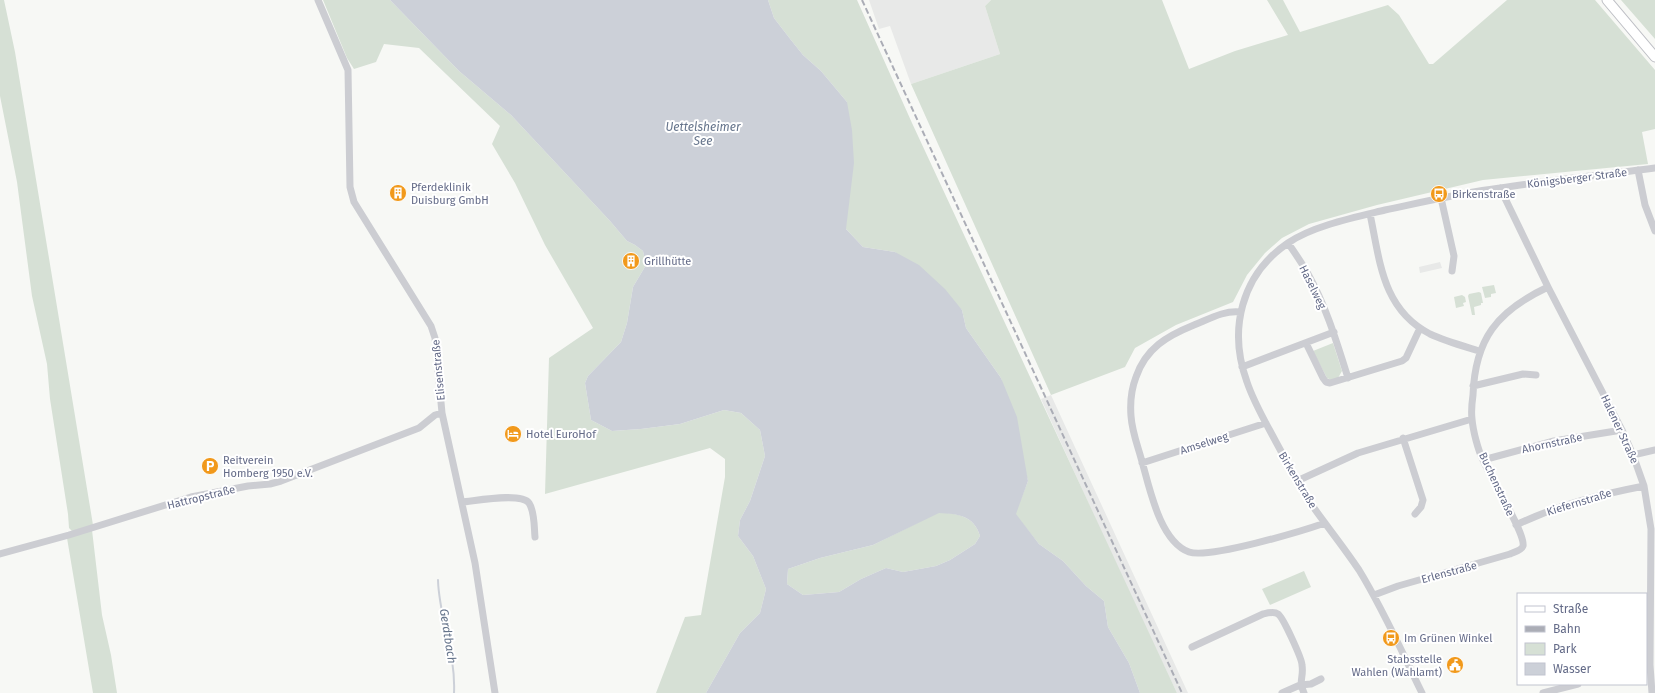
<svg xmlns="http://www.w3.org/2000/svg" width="1655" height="693" font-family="'Fira Sans',sans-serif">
<rect width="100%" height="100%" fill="#f7f8f5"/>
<!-- built -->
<path fill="#e8e9e8" d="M869,0H991L985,6L1000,54L911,84L890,26L879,29Z
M1440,262L1442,268L1420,273L1419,267Z
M1051,395L1188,693H1177L1133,601L1041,399Z"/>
<!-- green -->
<path fill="#d6e0d5" d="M0,0H4L15,52L93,525L72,531L69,528L68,514L50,399L47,364L32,296L17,182L0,96Z
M323,0H390L459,71L511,115L610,221L627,241L635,245L643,251L646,265L633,287L627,323L621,342L588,376L585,383L591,420L612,431L641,429L680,424L724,410L741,413L760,430L765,456L750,501L740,520L738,536L753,556L766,589L760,613L740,633L706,693H656L685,617L701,615L725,477V459L710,448L545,494L549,358L593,328L545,245L515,183L492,144L500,126L419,48L384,44L376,62L354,69L347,58Z
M768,0H857L912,123L1177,693H1140L1129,663L1108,627L1104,601L1086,586L1063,561L1039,544L1015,514L1028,481L1001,378L966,328L962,310L895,252L863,247L846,229L847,102L821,71L803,55L791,40L774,18Z
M991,0H1162L1189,69L1235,51L1288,35L1267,0H1283L1300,32L1388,5L1399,15L1429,64H1433L1507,0H1595L1655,70V129L1642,132L1648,164L1483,180L1377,205L1309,224L1282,238L1265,253L1247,275L1233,302L1176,325L1135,348L1125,367L1051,395L911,84L1000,54L985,6Z
M1621,0H1655V39Z
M1494,285L1496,293L1491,294V297L1485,298L1482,287Z
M1479,292L1481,293L1483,303H1481V305L1474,307L1475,315H1472L1468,296L1469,294Z
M1462,295L1465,297L1466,302L1463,303L1464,306L1456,308L1454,297Z
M1333,343L1342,371L1338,378L1331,380L1327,378L1313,351Z
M939,512C957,514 974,515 980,536L975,544L950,560L936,566L903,572L886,568L861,579L839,592L803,595L787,584L788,569L820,558L873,545Z
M92,530L102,615L111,655L117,693H93L67,538Z
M1304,571L1311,587L1270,605L1262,589Z"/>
<!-- water -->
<path fill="#ccd0d8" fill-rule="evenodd" d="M390,0H768L774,18L791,40L803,55L821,71L847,102L852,130L854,163L846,229L863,247L895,252L919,265L945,289L962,310L966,328L1001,378L1017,417L1028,481L1016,514L1039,544L1063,561L1086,586L1104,601L1108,627L1129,663L1140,693H706L740,633L760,613L766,589L753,556L738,536L740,520L750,501L765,456L760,430L741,413L724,410L680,424L641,429L612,431L591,420L585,383L588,376L621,342L627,323L633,287L646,265L643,251L635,245L627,241L610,221L511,115L459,71ZM939,513C957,514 974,515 980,536L975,544L950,560L936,566L903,572L886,568L861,579L839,592L803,595L787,584L788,569L820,558L873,545Z"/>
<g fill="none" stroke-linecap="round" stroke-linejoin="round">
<!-- stream -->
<path stroke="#ccd0d8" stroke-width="2" d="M438,580C439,618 456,653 454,693"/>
<!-- major casing -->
<g stroke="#bebfc5" stroke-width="11">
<path id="major" d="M1607,0L1655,57"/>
</g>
<!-- minor -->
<path stroke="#cccdd2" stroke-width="7" d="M318,0L348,70L350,187L354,202L431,326L435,338L442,413L475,563L495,693
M1638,170L1645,205L1655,231
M1500,188L1548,287L1622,430L1633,455L1644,486L1651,529L1650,665L1652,693
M1441,198L1454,256L1452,271
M1370,214C1380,261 1382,309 1430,334C1445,341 1463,346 1479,351
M1288,243C1295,253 1302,263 1308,274C1326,306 1337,343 1348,378
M1240,312C1225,310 1209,319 1194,325C1167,336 1146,348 1136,377C1131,390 1130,403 1131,416C1132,431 1137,444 1141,458C1149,485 1159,541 1189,552C1209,559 1302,531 1325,523
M1306,343L1323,378L1326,382L1330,383L1402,361L1406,358L1420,328
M1242,367L1334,332
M1473,386L1523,374L1536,375
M1403,438L1423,500L1421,507L1415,514
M1633,455L1655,450
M1483,460L1554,441L1622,430
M1142,463L1266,423
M1297,481L1358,453L1472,419
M462,502C475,501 521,492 529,503C535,512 534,528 535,537
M1516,525C1558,505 1598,495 1644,486
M0,554L69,535L191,497L248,486L270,484L281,481L419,428L435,415L442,413
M1374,595L1398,586L1510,554C1514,552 1522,550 1523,546C1526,534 1489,475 1483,460C1478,450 1473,431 1472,419C1471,411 1472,402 1473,395C1475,339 1497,311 1548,287
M1192,647L1263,614C1267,613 1274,611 1278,614C1283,617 1302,659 1302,665C1304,678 1298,680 1304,693
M1282,693L1300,685L1311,684L1321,679
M1422,693C1402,652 1383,609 1359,570C1343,546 1325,524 1309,501C1297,482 1287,462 1276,442C1266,423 1254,403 1247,382C1228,330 1241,275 1288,243C1312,226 1356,217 1385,210C1423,202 1461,193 1500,188C1551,180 1603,175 1655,168
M1543,693L1578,684"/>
<!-- major -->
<use href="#major" stroke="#fff" stroke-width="9"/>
<!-- rail -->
<path stroke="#abadb6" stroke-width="2" stroke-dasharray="6 3" stroke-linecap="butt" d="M862,0L1182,693"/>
</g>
<!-- icons -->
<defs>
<g id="building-disc" transform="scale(0.9)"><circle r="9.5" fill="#f1991b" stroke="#fff"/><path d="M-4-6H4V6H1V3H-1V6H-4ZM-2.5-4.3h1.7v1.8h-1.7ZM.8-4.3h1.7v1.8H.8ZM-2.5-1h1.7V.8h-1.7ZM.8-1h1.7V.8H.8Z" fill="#fff"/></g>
<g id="bus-disc" transform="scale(0.9)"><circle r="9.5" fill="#f1991b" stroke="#fff"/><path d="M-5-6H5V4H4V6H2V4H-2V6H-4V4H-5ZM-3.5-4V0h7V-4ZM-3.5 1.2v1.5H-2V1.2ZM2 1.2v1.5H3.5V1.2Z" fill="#fff"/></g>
<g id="hotel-disc" transform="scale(0.9)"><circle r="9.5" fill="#f1991b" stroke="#fff"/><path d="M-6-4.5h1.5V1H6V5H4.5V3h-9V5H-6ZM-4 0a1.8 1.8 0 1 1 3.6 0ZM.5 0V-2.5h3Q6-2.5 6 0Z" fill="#fff"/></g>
<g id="parking-disc" transform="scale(0.9)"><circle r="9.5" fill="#f1991b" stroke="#fff"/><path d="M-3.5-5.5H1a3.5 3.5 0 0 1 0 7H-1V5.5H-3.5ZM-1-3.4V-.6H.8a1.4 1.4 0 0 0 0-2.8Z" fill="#fff"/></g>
<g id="civic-disc" transform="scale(0.9)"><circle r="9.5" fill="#f1991b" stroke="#fff"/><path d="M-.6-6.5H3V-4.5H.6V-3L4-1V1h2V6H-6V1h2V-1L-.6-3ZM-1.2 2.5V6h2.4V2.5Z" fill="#fff"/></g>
</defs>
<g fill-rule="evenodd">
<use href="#building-disc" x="398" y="193"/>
<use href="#bus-disc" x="1439" y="194"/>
<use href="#building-disc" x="631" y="261"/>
<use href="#hotel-disc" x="513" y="434"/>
<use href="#parking-disc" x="210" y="466"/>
<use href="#bus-disc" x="1391" y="638"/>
<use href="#civic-disc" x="1455" y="665"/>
</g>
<g text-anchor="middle" stroke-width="4" stroke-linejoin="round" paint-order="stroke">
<!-- street labels -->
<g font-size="11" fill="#646b88" stroke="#fff">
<text transform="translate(1577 178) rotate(-7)" y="4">Königsberger Straße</text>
<text transform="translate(1313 287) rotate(64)" y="4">Haselweg</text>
<text transform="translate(438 370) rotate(-95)" y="4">Elisenstraße</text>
<text transform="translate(1620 429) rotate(65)" y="4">Halener Straße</text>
<text transform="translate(1204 443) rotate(-18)" y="4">Amselweg</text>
<text transform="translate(1552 443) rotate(-12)" y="4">Ahornstraße</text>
<text transform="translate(1298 480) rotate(59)" y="4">Birkenstraße</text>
<text transform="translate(1497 484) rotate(65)" y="4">Buchenstraße</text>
<text transform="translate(201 497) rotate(-14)" y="4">Hattropstraße</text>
<text transform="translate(1579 502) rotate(-17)" y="4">Kiefernstraße</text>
<text transform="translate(1449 572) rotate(-15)" y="4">Erlenstraße</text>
</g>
<!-- poi labels -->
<g font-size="11" fill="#646b88" stroke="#fff" text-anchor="start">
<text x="411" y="191">Pferdeklinik<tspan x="411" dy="13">Duisburg GmbH</tspan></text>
<text x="1452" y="198">Birkenstraße</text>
<text x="644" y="265">Grillhütte</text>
<text x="526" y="438">Hotel EuroHof</text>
<text x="223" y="464">Reitverein<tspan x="223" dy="13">Homberg 1950 e.V.</tspan></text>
<text x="1404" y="642">Im Grünen Winkel</text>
<text x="1442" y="663" text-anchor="end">Stabsstelle<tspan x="1442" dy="13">Wahlen (Wahlamt)</tspan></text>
</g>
<!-- water labels -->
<g font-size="12" font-style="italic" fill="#65748b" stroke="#fff">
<text x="703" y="131">Uettelsheimer<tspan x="703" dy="14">See</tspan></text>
<text transform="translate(448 636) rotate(81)" y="4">Gerdtbach</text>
</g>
</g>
<!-- legend -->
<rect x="1517" y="593" width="130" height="92" fill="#ffffff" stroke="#c1c4cf"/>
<rect x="1525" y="606" width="20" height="6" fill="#ffffff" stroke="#c1c4cf"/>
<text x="1553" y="613" font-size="12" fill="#646b88">Straße</text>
<rect x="1525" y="626" width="20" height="6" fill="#abadb6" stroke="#c1c4cf"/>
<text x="1553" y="633" font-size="12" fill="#646b88">Bahn</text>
<rect x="1525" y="643" width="20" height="12" fill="#d6e0d5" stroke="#c1c4cf"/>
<text x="1553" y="653" font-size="12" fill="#646b88">Park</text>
<rect x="1525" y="663" width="20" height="12" fill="#ccd0d8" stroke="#c1c4cf"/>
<text x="1553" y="673" font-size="12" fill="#646b88">Wasser</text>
</svg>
